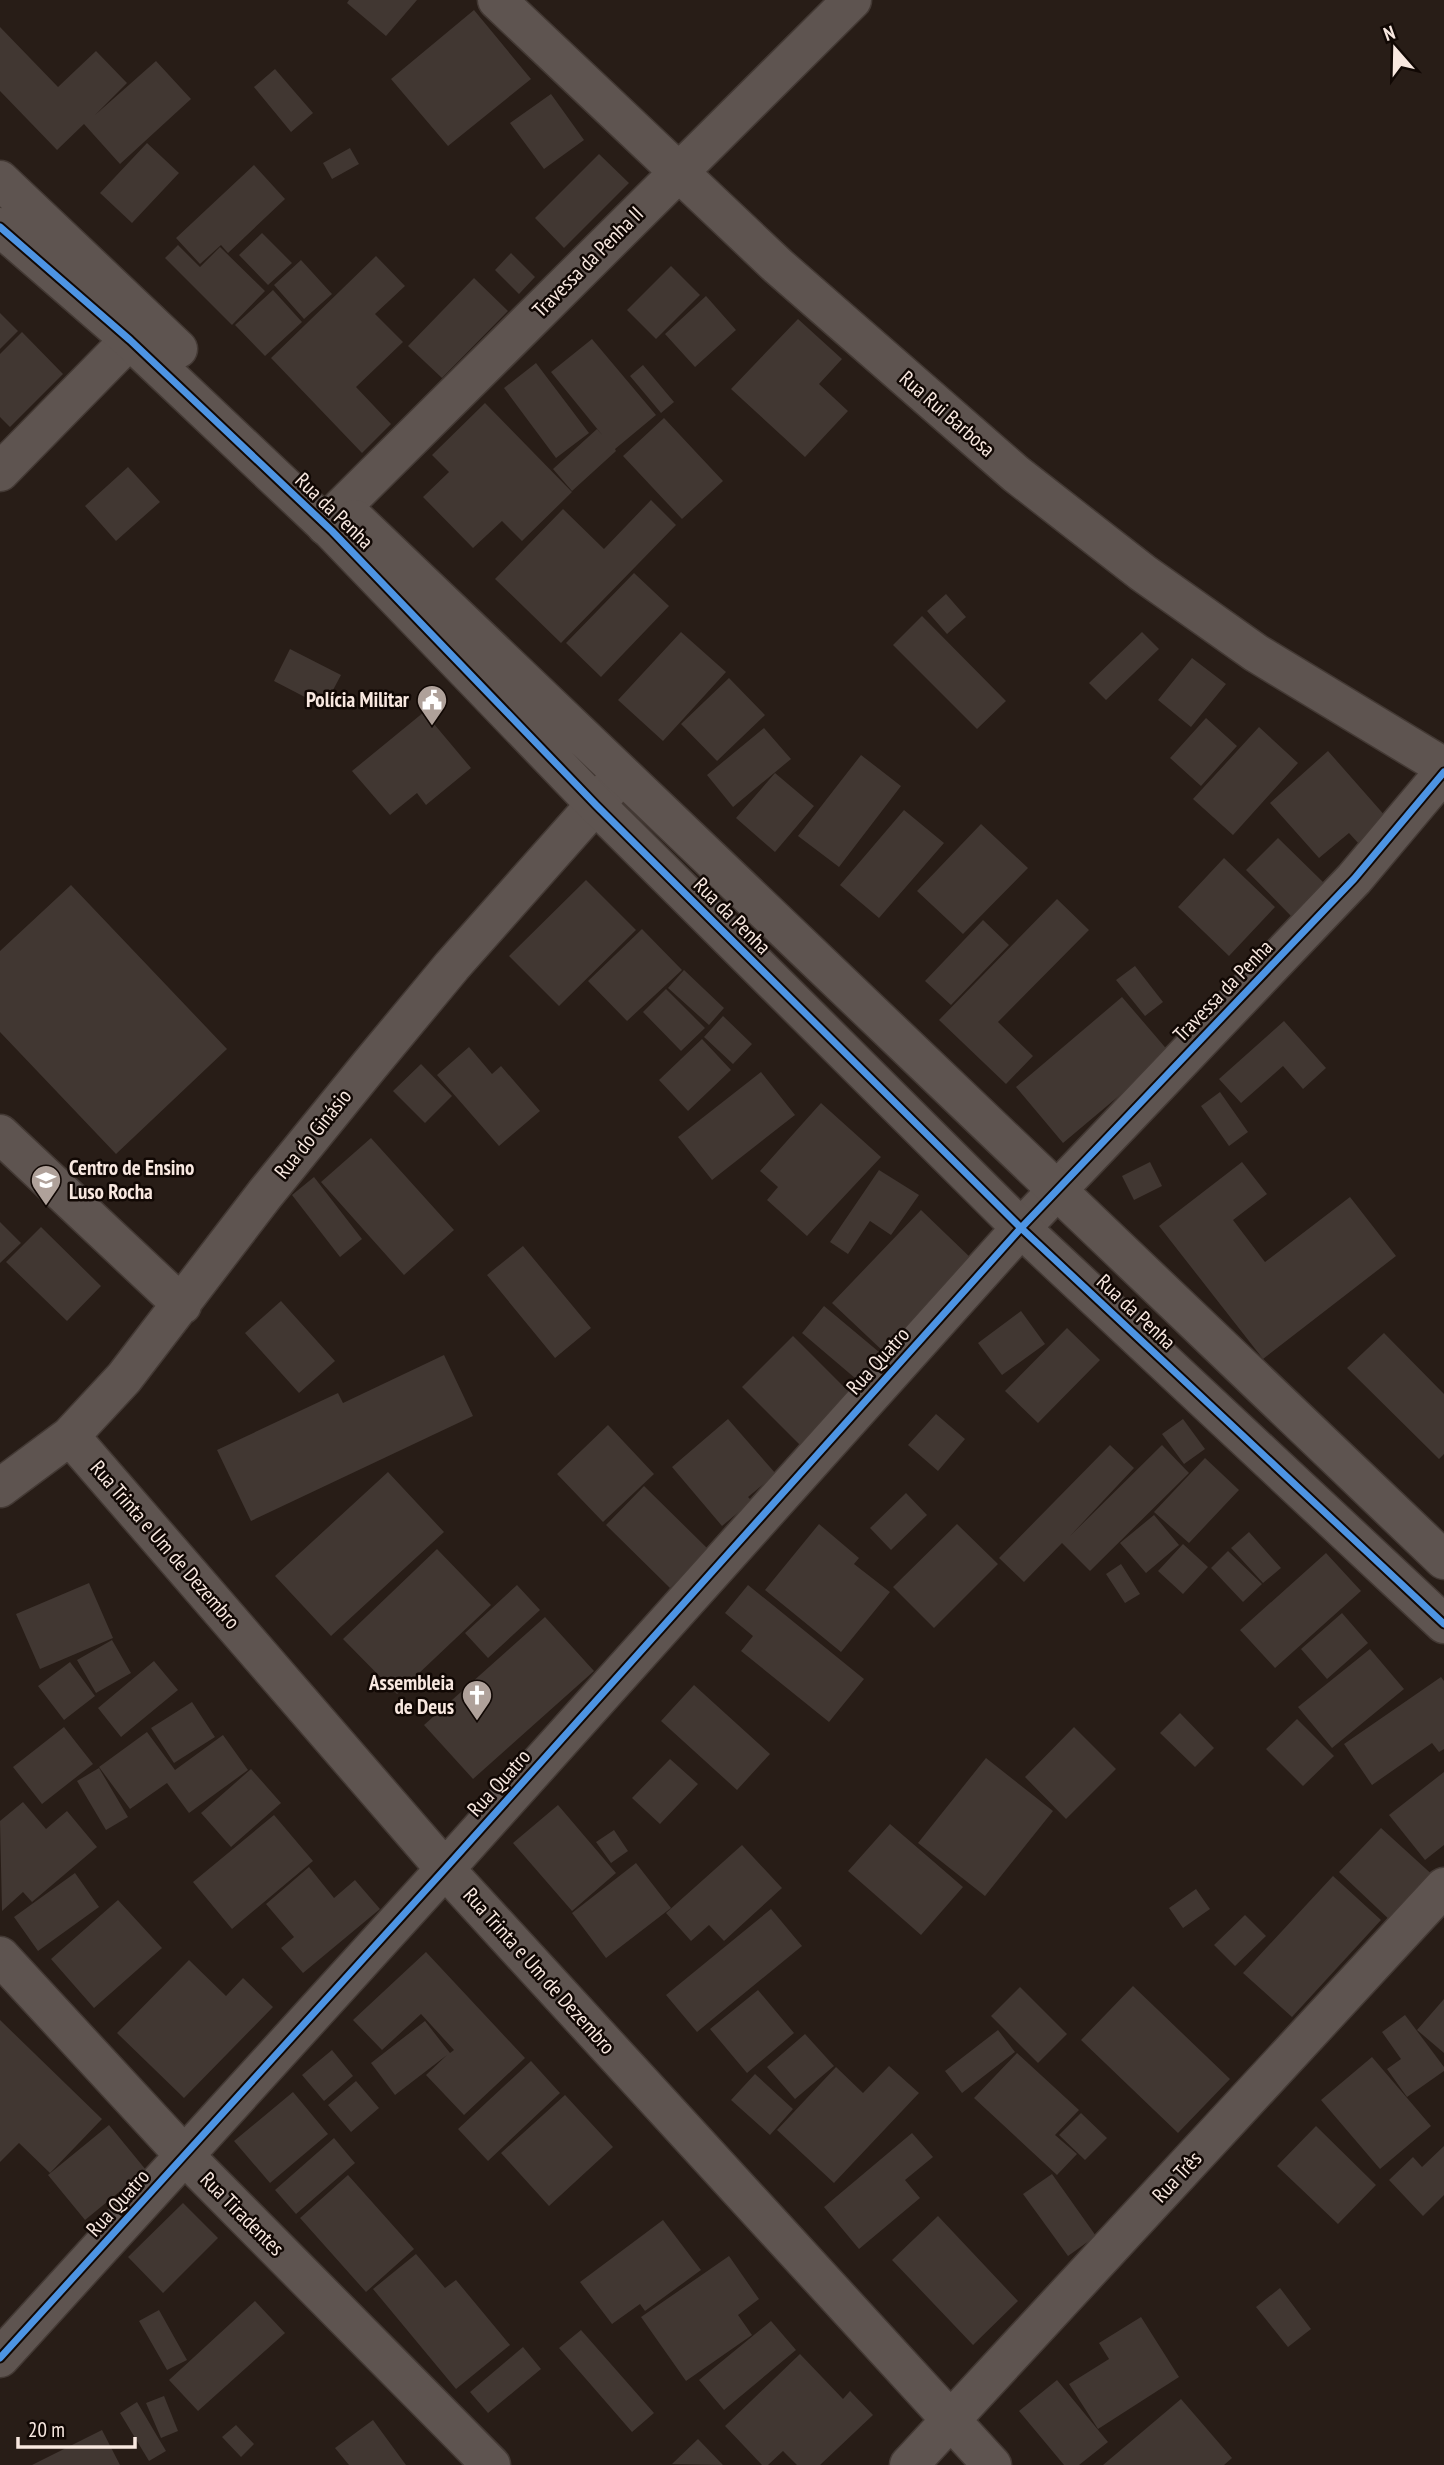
<svg xmlns="http://www.w3.org/2000/svg" width="1444" height="2465" font-family="'PT Sans Narrow',sans-serif">
<rect width="100%" height="100%" fill="#281d17"/>
<!-- building -->
<path fill="#413732" d="M349,0H417L386,36L347,3Z
M474,10L531,79L448,146L391,79Z
M0,27L58,87L96,51L127,83L95,115L156,61L191,99L120,164L84,124L57,150L0,91Z
M275,69L313,113L291,132L254,87Z
M551,94L584,140L544,169L510,123Z
M147,143L179,173L132,223L100,193Z
M350,148L359,164L332,179L323,163Z
M599,154L629,183L564,248L535,218Z
M254,165L285,199L228,253L221,245L200,264L176,238Z
M262,233L292,263L268,285L239,255Z
M178,245L200,267L220,247L265,291L232,325L165,258Z
M511,253L535,277L519,294L495,270Z
M376,256L405,286L375,314L403,342L356,387L391,424L362,453L271,358Z
M301,260L332,294L304,319L274,285Z
M671,266L700,295L656,339L627,310Z
M474,278L508,311L442,378L408,346Z
M273,290L302,322L265,356L235,325Z
M706,296L736,330L695,367L665,334Z
M0,313L18,331L0,349Z
M798,319L842,359L819,384L848,411L805,457L731,389Z
M22,332L63,374L10,427L0,417V354Z
M592,339L656,415L615,449L616,451L572,491L553,469L597,429L603,436L551,372Z
M536,363L589,433L556,458L504,388Z
M643,365L674,402L661,413L630,376Z
M485,403L572,492L522,541L502,521L473,548L423,497L449,472L432,455Z
M664,418L723,481L682,519L623,456Z
M128,467L160,502L116,541L85,506Z
M651,500L676,525L561,643L495,579L563,509L604,549Z
M634,573L669,606L601,677L566,643Z
M946,594L966,617L947,634L927,611Z
M922,616L1006,701L977,729L893,645Z
M681,632L726,672L663,741L618,700Z
M1142,632L1159,649L1106,700L1089,683Z
M290,649L341,675L324,707L274,681Z
M1192,658L1226,684L1191,727L1158,700Z
M729,678L765,715L717,761L681,724Z
M424,712L471,768L426,805L417,793L390,815L352,771Z
M1206,718L1237,746L1201,786L1170,758Z
M1259,727L1298,763L1233,835L1193,799Z
M764,728L791,759L733,807L707,775Z
M1328,751L1387,818L1359,844L1349,833L1319,858L1270,803Z
M861,755L901,786L839,867L798,836Z
M775,773L814,806L775,852L736,818Z
M904,810L944,843L879,918L840,885Z
M981,824L1028,868L963,934L917,891Z
M1278,838L1324,883L1291,916L1246,870Z
M1224,858L1275,907L1229,956L1178,907Z
M586,880L636,930L559,1006L509,956Z
M71,885L227,1049L116,1154L0,1032V951Z
M1057,899L1089,930L998,1022L1033,1056L1006,1084L939,1020Z
M983,920L1009,945L951,1005L925,981Z
M642,929L682,970L627,1021L588,981Z
M1135,966L1163,1002L1145,1016L1116,980Z
M684,970L724,1008L709,1025L668,988Z
M666,989L705,1028L681,1051L643,1012Z
M1122,997L1170,1053L1063,1143L1016,1087Z
M723,1016L752,1044L733,1064L704,1037Z
M1284,1021L1326,1068L1303,1089L1283,1066L1241,1103L1219,1079Z
M702,1039L731,1070L688,1111L659,1080Z
M469,1047L492,1074L501,1066L540,1111L499,1146L437,1075Z
M421,1064L452,1096L425,1123L393,1091Z
M761,1072L795,1115L712,1180L678,1137Z
M1220,1092L1248,1132L1229,1146L1201,1106Z
M821,1103L881,1157L807,1236L767,1200L778,1187L760,1171Z
M371,1138L454,1230L404,1275L321,1182Z
M1150,1162L1162,1186L1134,1200L1122,1176Z
M1242,1162L1267,1194L1233,1220L1265,1262L1350,1197L1396,1256L1263,1359L1159,1226Z
M879,1170L919,1195L891,1235L870,1221L848,1254L830,1242Z
M314,1177L362,1239L340,1257L292,1195Z
M921,1210L973,1260L885,1353L832,1303Z
M0,1222L21,1243L0,1263Z
M41,1227L101,1286L67,1321L6,1262Z
M523,1246L591,1328L555,1358L487,1275Z
M281,1301L335,1361L299,1393L245,1333Z
M824,1306L885,1357L862,1384L802,1333Z
M1021,1311L1045,1344L1002,1375L978,1343Z
M1067,1328L1100,1360L1038,1423L1005,1391Z
M1384,1333L1444,1394V1454L1439,1459L1347,1368Z
M793,1336L851,1394L800,1445L742,1387Z
M444,1355L473,1416L251,1521L217,1450L338,1393L343,1403Z
M936,1414L965,1439L938,1471L908,1445Z
M728,1419L776,1474L748,1497L752,1501L722,1526L672,1467Z
M1183,1419L1205,1449L1184,1464L1162,1434Z
M608,1425L654,1474L603,1522L557,1474Z
M1110,1445L1134,1468L1070,1536L1162,1445L1189,1473L1090,1571L1062,1543L1024,1582L999,1558Z
M1205,1458L1239,1490L1189,1543L1154,1512Z
M388,1472L444,1532L331,1636L275,1576Z
M644,1486L708,1549L670,1588L606,1525Z
M906,1493L927,1515L891,1550L870,1528Z
M1154,1515L1179,1545L1146,1573L1120,1543Z
M819,1524L859,1558L854,1564L890,1592L841,1652L765,1590Z
M957,1524L998,1564L934,1628L893,1587Z
M1249,1532L1281,1568L1263,1583L1231,1548Z
M1183,1544L1208,1567L1183,1594L1158,1571Z
M437,1549L491,1605L397,1694L343,1639Z
M1228,1551L1262,1584L1243,1602L1211,1568Z
M1326,1553L1361,1591L1275,1668L1240,1630Z
M1121,1564L1140,1594L1125,1603L1106,1574Z
M89,1583L113,1638L40,1669L16,1614Z
M517,1585L540,1610L488,1658L465,1633Z
M748,1585L864,1679L829,1722L741,1651L753,1636L725,1613Z
M1342,1613L1368,1643L1327,1679L1301,1649Z
M545,1617L594,1671L473,1779L424,1725Z
M112,1640L131,1673L96,1693L77,1660Z
M1370,1649L1404,1689L1332,1748L1298,1707Z
M154,1661L178,1690L121,1737L98,1708Z
M70,1662L95,1696L64,1720L38,1686Z
M1441,1677L1444,1681V1749L1439,1752L1432,1743L1372,1785L1344,1744Z
M694,1685L770,1754L737,1790L661,1721Z
M192,1702L215,1737L174,1763L151,1728Z
M1180,1713L1214,1748L1195,1767L1160,1733Z
M1297,1719L1334,1756L1303,1786L1266,1749Z
M64,1727L93,1764L42,1804L13,1767Z
M1074,1727L1116,1769L1066,1819L1025,1777Z
M147,1732L175,1770L223,1735L248,1770L189,1813L167,1783L130,1809L99,1767Z
M986,1758L1053,1811L985,1896L918,1843Z
M670,1759L698,1784L660,1824L632,1798Z
M99,1768L128,1817L106,1830L77,1781Z
M251,1769L281,1803L231,1847L201,1813Z
M1444,1772V1845L1425,1860L1389,1815Z
M23,1802L46,1829L67,1811L97,1847L32,1902L23,1892L2,1911L0,1821Z
M558,1805L616,1873L572,1911L513,1843Z
M274,1815L313,1861L232,1929L193,1882Z
M890,1824L963,1887L921,1935L848,1871Z
M1381,1828L1437,1879L1394,1924L1339,1872Z
M614,1830L628,1851L611,1863L596,1842Z
M742,1845L782,1888L724,1941L709,1925L691,1941L666,1913Z
M636,1863L671,1908L606,1958L572,1913Z
M309,1867L334,1898L355,1880L380,1909L303,1973L281,1948L294,1937L266,1904Z
M75,1873L99,1907L38,1951L14,1917Z
M1333,1876L1381,1920L1292,2017L1243,1973Z
M1196,1889L1210,1909L1183,1928L1169,1908Z
M118,1900L162,1948L94,2008L51,1959Z
M771,1909L802,1946L697,2032L666,1995Z
M1245,1915L1266,1936L1235,1966L1214,1945Z
M426,1952L525,2058L464,2115L426,2075L447,2055L395,2095L371,2063L425,2021L450,2053L454,2050L421,2014L382,2050L353,2020Z
M189,1960L226,1996L243,1978L273,2007L184,2098L117,2033Z
M1133,1986L1230,2079L1178,2133L1081,2040Z
M1020,1987L1067,2034L1038,2063L991,2016Z
M758,1990L794,2033L747,2073L710,2029Z
M1444,1999V2053L1417,2030Z
M1405,2015L1444,2067V2071L1407,2097L1387,2069L1401,2059L1382,2032Z
M0,2020L102,2119L50,2173L19,2143L0,2162Z
M998,2030L1015,2052L962,2093L945,2071Z
M805,2034L834,2066L795,2099L767,2067Z
M332,2050L353,2076L324,2101L302,2075Z
M1017,2053L1079,2110L1055,2135L1077,2154L1057,2175L974,2098Z
M1372,2057L1431,2126L1380,2169L1321,2100Z
M531,2061L560,2093L488,2161L458,2129Z
M889,2066L919,2093L834,2183L777,2130L836,2067L863,2093Z
M755,2074L793,2109L770,2135L731,2100Z
M356,2081L379,2108L351,2132L328,2105Z
M293,2092L328,2134L270,2183L234,2141Z
M565,2095L613,2147L549,2206L501,2153Z
M1081,2113L1107,2138L1085,2160L1059,2135Z
M109,2125L146,2170L85,2220L48,2175Z
M1316,2126L1376,2185L1338,2224L1277,2166Z
M912,2133L933,2157L905,2180L920,2198L859,2249L824,2207Z
M334,2138L355,2163L296,2214L275,2190Z
M1444,2146V2195L1423,2216L1389,2180L1413,2157L1422,2167Z
M1052,2174L1096,2236L1068,2256L1023,2194Z
M348,2175L414,2249L366,2292L300,2218Z
M183,2203L218,2238L163,2293L128,2257Z
M938,2216L1018,2301L973,2345L892,2260Z
M663,2220L701,2270L645,2311L640,2304L612,2324L580,2282Z
M416,2254L445,2288L456,2280L510,2345L456,2389L373,2289Z
M729,2256L759,2299L738,2315L752,2335L686,2381L641,2317Z
M1280,2288L1311,2329L1288,2347L1256,2307Z
M255,2301L285,2333L198,2411L169,2380Z
M159,2310L187,2360L167,2370L139,2321Z
M1141,2317L1179,2377L1098,2429L1069,2384L1109,2359L1099,2343Z
M771,2321L796,2350L724,2410L699,2380Z
M581,2330L654,2413L632,2432L559,2348Z
M523,2347L541,2369L488,2413L470,2392Z
M800,2354L843,2399L850,2391L873,2415L820,2465H797L783,2451L768,2465H762L725,2426Z
M1057,2380L1108,2442L1079,2465H1064L1019,2411Z
M164,2396L178,2431L161,2438L146,2403Z
M1181,2399L1232,2458L1224,2465H1103Z
M137,2402L166,2451L149,2461L120,2413Z
M373,2420L406,2465H349L335,2448Z
M236,2425L254,2444L241,2457L222,2437Z
M102,2430L120,2465H32Z
M698,2439L723,2465L672,2464Z"/>
<g fill="none" stroke-linecap="round" stroke-linejoin="round">
<!-- minor casing -->
<g stroke="#433934" stroke-width="41">
<path id="minor" d="M497,0L778,266L1016,474L1143,573L1256,653L1444,767
M0,472L148,321
M326,526L342,507L852,0
M0,1134L182,1305
M70,1436L445,1869L992,2465
M0,1488L70,1436L124,1378L265,1194L369,1066L452,966L618,779
M0,1956L185,2156L491,2465
M0,2358L445,1869L1021,1228L1354,879L1444,772
M909,2465L1444,1887"/>
</g>
<!-- tertiary casing -->
<g stroke="#433934" stroke-width="41">
<path id="tertiary" d="M0,180L178,349
M0,227L130,340L332,531L596,805L1021,1228L1444,1624
M355,519L1444,1560"/>
</g>
<!-- minor -->
<use href="#minor" stroke="#5e5450" stroke-width="38"/>
<!-- tertiary -->
<use href="#tertiary" stroke="#5e5450" stroke-width="38"/>
<!-- cycleway casing -->
<g stroke="#110804" stroke-width="11">
<path id="cycleway" d="M0,227L130,340L332,531L596,805L1021,1228L1444,1624
M0,2358L445,1869L1021,1228L1354,879L1444,772"/>
</g>
<!-- cycleway -->
<use href="#cycleway" stroke="#4d94e3" stroke-width="7"/>
</g>
<!-- icons -->
<defs>
<g id="civic-pin" transform="scale(1.575)"><path d="M0 17L-7.5 6A9.5 9.5 0 1 1 7.5 6Z" fill="#afa19a" stroke="#110804"/><path d="M-.6-6.5H3V-4.5H.6V-3L4-1V1h2V6H-6V1h2V-1L-.6-3ZM-1.2 2.5V6h2.4V2.5Z" fill="#fff"/></g>
<g id="school-pin" transform="scale(1.575)"><path d="M0 17L-7.5 6A9.5 9.5 0 1 1 7.5 6Z" fill="#afa19a" stroke="#110804"/><path d="M0-5L7-2L0 1L-7-2ZM-4 1L0 2.5L4 1V4Q0 6-4 4Z" fill="#fff"/></g>
<g id="church-pin" transform="scale(1.575)"><path d="M0 17L-7.5 6A9.5 9.5 0 1 1 7.5 6Z" fill="#afa19a" stroke="#110804"/><path d="M-1.2-6h2.4v3.5h3.3v2.4h-3.3V6h-2.4V-.1h-3.3v-2.4h3.3Z" fill="#fff"/></g>
</defs>
<g fill-rule="evenodd">
<use href="#civic-pin" x="432" y="700"/>
<use href="#school-pin" x="46" y="1180"/>
<use href="#church-pin" x="477" y="1695"/>
</g>
<g text-anchor="middle" stroke-width="5" stroke-linejoin="round" paint-order="stroke">
<!-- street labels -->
<g font-size="21" fill="#f8e8e0" stroke="#110804">
<text transform="translate(588 262) rotate(-45)" y="7">Travessa da Penha II</text>
<text transform="translate(947 414) rotate(41)" y="7">Rua Rui Barbosa</text>
<text transform="translate(334 511) rotate(44)" y="7">Rua da Penha</text>
<text transform="translate(732 916) rotate(45)" y="7">Rua da Penha</text>
<text transform="translate(1223 991) rotate(-46)" y="7">Travessa da Penha</text>
<text transform="translate(313 1134) rotate(-51)" y="7">Rua do Ginásio</text>
<text transform="translate(1136 1312) rotate(43)" y="7">Rua da Penha</text>
<text transform="translate(878 1361) rotate(-48)" y="7">Rua Quatro</text>
<text transform="translate(165 1545) rotate(49)" y="7">Rua Trinta e Um de Dezembro</text>
<text transform="translate(499 1783) rotate(-48)" y="7">Rua Quatro</text>
<text transform="translate(539 1971) rotate(48)" y="7">Rua Trinta e Um de Dezembro</text>
<text transform="translate(1177 2177) rotate(-47)" y="7">Rua Três</text>
<text transform="translate(118 2203) rotate(-48)" y="7">Rua Quatro</text>
<text transform="translate(242 2214) rotate(45)" y="7">Rua Tiradentes</text>
</g>
<!-- poi labels -->
<g font-size="21" font-weight="bold" fill="#f8e8e0" stroke="#110804" text-anchor="end">
<text x="409" y="707">Polícia Militar</text>
<text x="69" y="1175" text-anchor="start">Centro de Ensino<tspan x="69" dy="24">Luso Rocha</tspan></text>
<text x="454" y="1690">Assembleia<tspan x="454" dy="24">de Deus</tspan></text>
</g>
</g>
<!-- north arrow -->
<g transform="translate(1395 49) rotate(340)" stroke="#110804" stroke-width="5" paint-order="stroke">
<path d="M0-5L12 26L0 18L-12 26Z" fill="#f8e8e0"/>
<text y="-10" font-size="19" font-weight="bold" text-anchor="middle" fill="#f8e8e0">N</text>
</g>
<!-- scale -->
<path d="M18 2437v10h117v-10" fill="none" stroke="#f8e8e0" stroke-width="3.5"/>
<text x="28" y="2437" font-size="21" fill="#f8e8e0" stroke="#110804" stroke-width="5" paint-order="stroke">20 m</text>
</svg>
